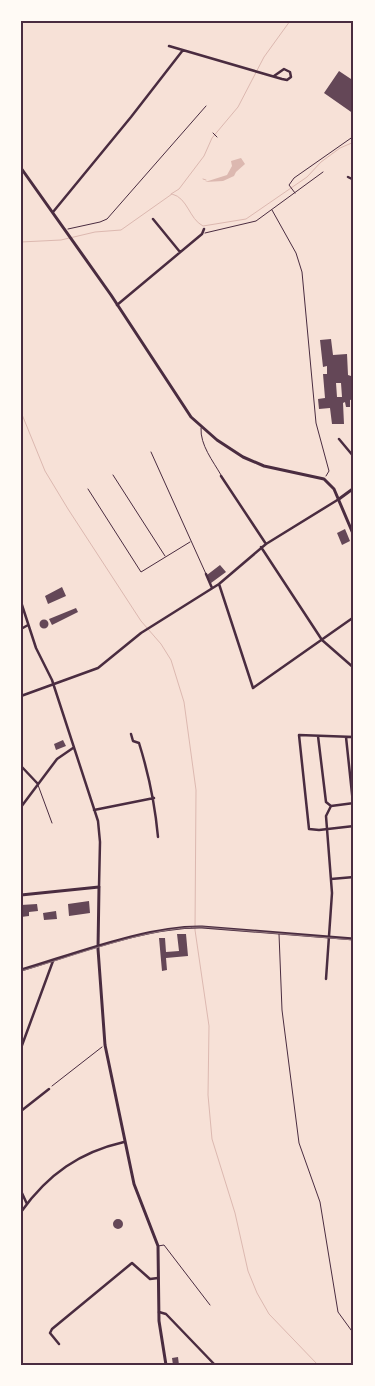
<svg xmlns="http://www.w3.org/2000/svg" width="375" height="1386" font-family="Roboto,sans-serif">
<rect width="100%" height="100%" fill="#f7e1d7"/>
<!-- water -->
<path fill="#dcb8b0" d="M241,158L245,164L236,172L234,176L223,181L205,182L227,175L232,166L231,161Z"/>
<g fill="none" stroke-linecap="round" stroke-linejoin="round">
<!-- stream -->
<path stroke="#dcb8b0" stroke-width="1" d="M203,179L206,180
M171,194L179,189L204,156L212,138L238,107L264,57L290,21
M21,242L61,240L95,232L121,230L172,194C188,198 189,219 203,226L246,219L307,177L321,162L340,148L354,142
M21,412L45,471L68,509L141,621L161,644L171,660L184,702L196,790L195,930L209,1026L208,1095L212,1139L235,1213L248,1271L257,1293L269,1314L318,1365"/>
</g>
<!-- building -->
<path fill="#644757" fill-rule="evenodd" d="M339,71L354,81V114L324,93Z
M331,339L333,355L347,354L348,375L354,377V399L350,400V407H346L345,402L343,403L344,424H332L330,408L319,409L318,399L325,398L323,374H327V366L323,367L320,340ZM336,383H341L342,397H337Z
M345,529L350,541L342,545L337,533Z
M220,565L226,572L211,583L207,575Z
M62,587L66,596L48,604L45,596Z
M76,608L78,612L52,625L49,619Z
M39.5 624a4.5 4.5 0 1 1 9 0a4.5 4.5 0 1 1-9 0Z
M63,740L66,746L56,750L54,744Z
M89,901L90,913L69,916L68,904Z
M37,904L38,911L29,912V916L21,917V905Z
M56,911L57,919L44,920L43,913Z
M177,934H186L188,956L166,958L167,970L162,971L159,938H165L166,952L179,951Z
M113 1224a5 5 0 1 1 10 0a5 5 0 1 1-10 0Z
M178,1357L179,1365H173L172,1358Z"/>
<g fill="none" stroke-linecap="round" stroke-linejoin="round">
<!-- path -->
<path stroke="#4a2c40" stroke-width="1" d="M213,133L217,137
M295,193L289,185L294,178L354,136
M272,210L296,253L302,272L316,423L329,471L326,476
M68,229L100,222L107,219L206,106
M205,233L256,221L323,172
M52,1086L102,1047"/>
<!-- service -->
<path stroke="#4a2c40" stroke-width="1" d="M201,428C200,445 213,461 221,475
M151,452L206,574
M113,475L165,556
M88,489L141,572L190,542
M38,785L52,823
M279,934L282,1010L299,1143L320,1202L338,1312L354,1334
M158,1246L164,1245L210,1305"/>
<!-- minor -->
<path stroke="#4a2c40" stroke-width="2.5" d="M169,46L282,79L287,80L291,77L290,72L284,69L274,76
M348,177L354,180
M53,212L131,117L183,50
M153,219L180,252
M117,305L202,234L204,229
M339,439L354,457
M221,476L266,544
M261,547L322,640L354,668
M206,574L212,588
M219,584L253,688L354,617
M21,602L36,648L52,680L98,821L100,842L99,887
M21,629L28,625
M21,696L98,668L141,633L219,584L266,544L339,499
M131,734L133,741L139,743C149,775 155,804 158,837
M318,736L326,802L331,806
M346,737L353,803
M354,737L299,735L309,829L319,830L354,826
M21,766L38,784
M21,807L57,759L73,748
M94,810L154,798
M331,879L354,877
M326,979L332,893L326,816L331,806L354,803
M21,1048L53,961
M21,1111L49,1089
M21,1191L27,1204
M21,1212C48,1174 80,1152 124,1142
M159,1312L166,1314L215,1365
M59,1344L50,1333L52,1329L132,1263L150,1279L158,1278"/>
<!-- tertiary -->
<path stroke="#4a2c40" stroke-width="3" d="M21,168L111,295L191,417L217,440L243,457L264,466L324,479L334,489L354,536
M339,499L354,488
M21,895L99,887L98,949L105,1045L134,1184L158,1246L159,1321L166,1365
M21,970C75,954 147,926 202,927L354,939"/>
<!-- tram -->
<path stroke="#8f747c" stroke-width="1" d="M21,971C75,956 147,927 202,927L354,940"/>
</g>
<!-- border -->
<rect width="375" height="1386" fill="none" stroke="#fffaf5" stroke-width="45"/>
<rect x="22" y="22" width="330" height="1342" fill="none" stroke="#4a2c40" stroke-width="2"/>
</svg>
